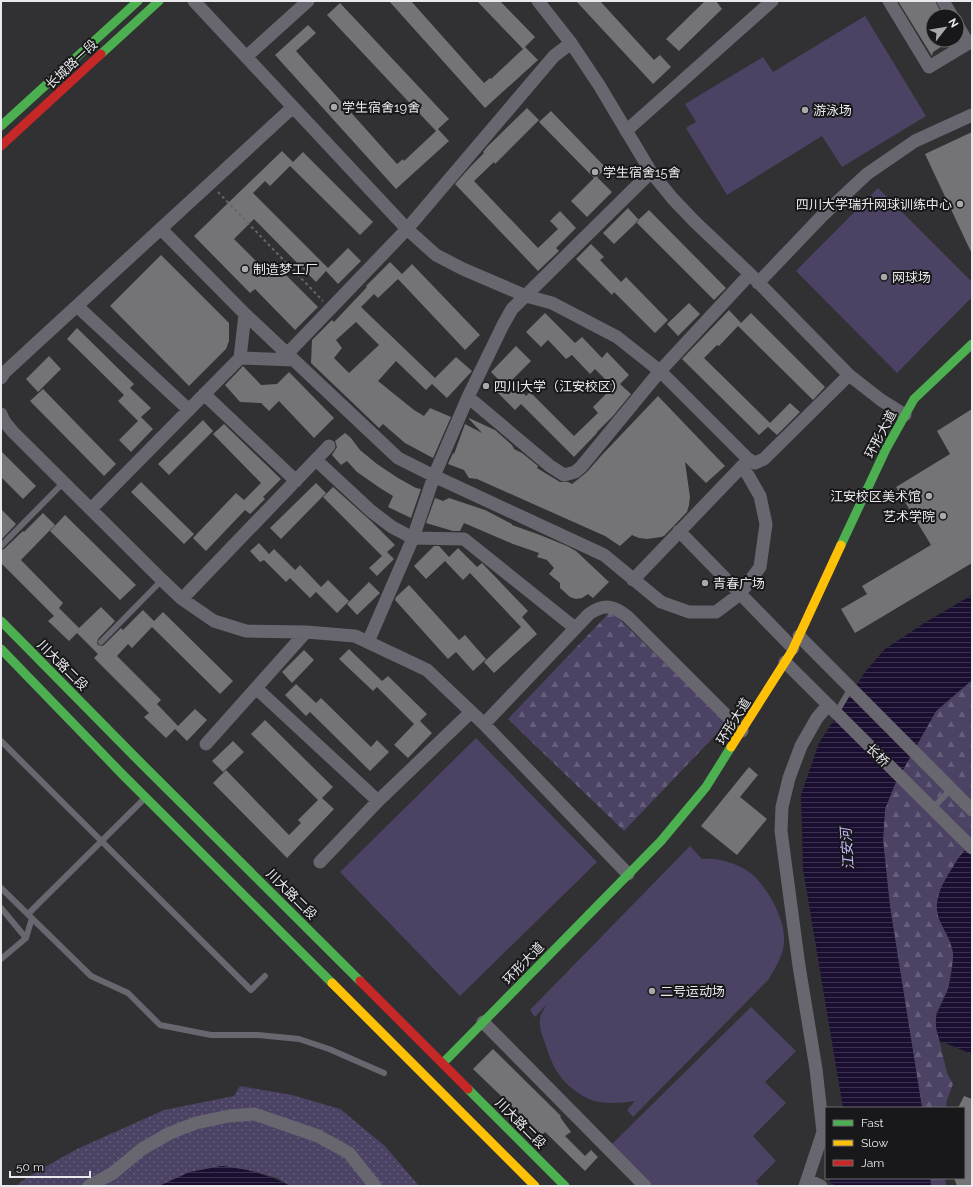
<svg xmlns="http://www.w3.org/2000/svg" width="973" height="1187" font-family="Raleway,'Noto Sans SC',sans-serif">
<defs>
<pattern id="forest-firs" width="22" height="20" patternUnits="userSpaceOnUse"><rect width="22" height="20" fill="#4c4364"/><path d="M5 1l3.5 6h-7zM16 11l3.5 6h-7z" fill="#665e7a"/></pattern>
<pattern id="park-dots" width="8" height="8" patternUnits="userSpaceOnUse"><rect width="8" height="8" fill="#4c4364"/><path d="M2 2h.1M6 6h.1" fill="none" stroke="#665e7a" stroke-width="1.8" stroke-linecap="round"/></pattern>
<pattern id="water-rules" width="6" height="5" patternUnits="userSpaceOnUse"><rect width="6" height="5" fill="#1a0f30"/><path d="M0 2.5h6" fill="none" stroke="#3b324e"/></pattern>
</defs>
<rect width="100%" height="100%" fill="#313033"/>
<!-- forest -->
<path fill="url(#forest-firs)" d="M611,611L727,723L624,831L508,719Z
M972,680V845L959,857L939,893L938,917L947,935L954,954L948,989L936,1014V1027L947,1073L953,1084L947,1100L946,1108H922L890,907L883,840L885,809L895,784L936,711Z
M930,1178H945L946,1186H931Z"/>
<!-- park -->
<path fill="url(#park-dots)" d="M240,1086L292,1095L340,1109L385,1146L419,1186H290L277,1178L248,1170L222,1166L190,1172L159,1186H15L31,1175L77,1149L164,1110L234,1096Z"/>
<!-- garden -->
<path fill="#4c4364" d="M865,16L926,116L842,167L822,136L727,195L686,128L696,122L685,104L763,57L773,72Z
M878,188L972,282V297L897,373L796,271Z
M476,738L597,862L460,996L340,872Z
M690,846L702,859C718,857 744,865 755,877C770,892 786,922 784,943C783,956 775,968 769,979L633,1117L627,1110L635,1101C621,1103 603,1105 589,1099C563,1086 553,1070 545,1043C542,1035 539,1028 540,1019C540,1015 544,1010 546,1005L535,1017L530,1010Z
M751,1007L796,1051L765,1082L786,1103L753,1136L776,1161L756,1181L760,1186H653L612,1144Z"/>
<!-- water -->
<path fill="url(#water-rules)" d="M972,595V680L936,711L895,784L885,809L883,840L890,907L922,1108H843L803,869L801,795L819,743L865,672L885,649L926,622Z
M972,845V1054L940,1041C930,1016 940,1011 948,989C951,979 953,966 953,956C954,938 935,923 937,904C938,887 951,871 959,857L963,852Z
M222,1166C246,1169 268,1174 290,1186H159L190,1172Z
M830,1178H930L931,1186H838L830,1183Z"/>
<!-- building -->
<path fill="#747376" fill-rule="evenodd" d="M389,1H411L484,83L490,78L491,79L523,49L477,1H500L535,37L525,47L538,60L485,108Z
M576,1H600L654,60L660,55L671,67L653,84Z
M705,1H716L722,9L679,51L666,39Z
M898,1H935L943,16H933V40H952L933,52L932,56Z
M340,3L449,119L438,129L449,141L396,189L275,55L308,25L316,33L296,51L397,164L403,159L404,161L436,131L327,15Z
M527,108L539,120L495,164L494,162L474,181L538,248L558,229L550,221L560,211L576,228L556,248L559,251L538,271L455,184L472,165L484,153L483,152L487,147Z
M551,111L606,168L597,177L612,192L587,217L571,201L594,178L539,122Z
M972,132V254L925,154Z
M282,151L293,162L303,152L373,222L360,235L290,166L270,186L265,181L253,193L328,268L348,248L361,261L338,284L326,271L316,282L254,219L234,239L268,273L276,265L318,307L295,330L255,289L250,293L194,236Z
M628,208L639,220L614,244L603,233Z
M649,210L726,288L714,300L636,222Z
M591,244L604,257L600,260L621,282L626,277L668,320L655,333L614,292L612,295L576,259Z
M161,255L229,323V341L226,349L189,386L110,306Z
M390,262L402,274L412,264L480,335L465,350L398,279L378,298L374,294L361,307L435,378L456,357L472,371L447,398L432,384L426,390L396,361L378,381L414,410L424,416L430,408L451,417L433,458L405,443L383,424L379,428L311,363L312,340L332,320L334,322L367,287L366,286ZM356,322L379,345L349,373L334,358L342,348L336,340Z
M689,303L700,314L678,336L667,324Z
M729,310L741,323L751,313L825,387L813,400L738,326L719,346L717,345L704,358L770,423L790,403L800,412L777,435L768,427L759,435L682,359Z
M545,313L575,343L582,337L602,358L607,352L629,375L620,384L631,394L613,416L597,432V433L574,457L521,404L515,410L496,391L503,384L491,372L516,346L531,361L511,381L526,396L530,392L574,436L598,413L593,407L613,387L595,369L590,374L572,355L566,359L548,340L541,347L526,332Z
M77,328L134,384L130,388L151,408L141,417L153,429L131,452L119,440L138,421L118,401L124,395L67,339Z
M49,356L61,369L38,392L26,379Z
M243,366L261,385L277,384L289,372L334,418L314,438L279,401L269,411L261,403L240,402L225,385Z
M43,389L116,464L104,476L30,401Z
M658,396L725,466L706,483L685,462L690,497L689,505L687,512L664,536L661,537L647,539L639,538L632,535L620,546L605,536L477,479L469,478L464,470L448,464L453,453L454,454L465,424L482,433L469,419V418L495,430L512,445L514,449L522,453L538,466L537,468L560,482H568L572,484L587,472L600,457Z
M972,409V563L855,633L841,609L867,594L862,586L931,545L896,487L950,454L937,431Z
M203,420L213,431L169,475L158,464Z
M224,424L281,479L263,497L265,499L250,514L245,510L206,551L193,538L236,493L244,500L261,483L213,434Z
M345,433L351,438L360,450L377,464L398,478L416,488L421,489L411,518L388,507L393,496L380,488L357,472L347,461L341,465L332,455L337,447L335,441Z
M1,451L36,486L23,499L1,477Z
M141,482L194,534L184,544L131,492Z
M316,483L326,493L281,539L270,528Z
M333,487L372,522L395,545L387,552L394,559L377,576L369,568L382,556L323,497Z
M435,498L443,501L449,498L485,510L512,524V525L540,535L567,546L576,551L609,582L593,598L588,594L582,598L576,599L570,597L560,588V583L549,574L554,568L547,560L537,557L539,553L513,544L464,523L460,531H453L426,523Z
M1,509L16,524L1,540Z
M43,513L55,525L21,560L63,603L59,608L79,628L101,607L115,621L98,639L97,643L98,645L102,646L104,645L121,628L123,630L143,610L154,621L163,612L233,681L220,694L152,627L132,648L128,644L117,656L161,700L157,704L178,726L166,738L144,717L149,713L94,658L98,654L77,633L69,641L48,621L54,616L1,563V550L4,549L23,531L24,532Z
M65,515L136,585L120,600L50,531Z
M259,543L269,554L274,549L295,570L300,565L321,587L328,580L349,601L337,613L316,592L310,598L290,578L286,582L264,560L260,562L250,551Z
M434,546H439L449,557L458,548L477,567L482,563L528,611L522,617L537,634L494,673L484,662L521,627L470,573L463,580L445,561L426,579L414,566Z
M369,582L380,593L357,615L347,604Z
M409,585L459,640L465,635L486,659L473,671L456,652L448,659L395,600L396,597Z
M349,649L382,681L388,676L427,714L420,721L432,733L408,758L394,745L414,724L377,687L373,691L339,659Z
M304,650L314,660L292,683L282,672Z
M296,684L316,703L321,698L371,747L377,740L389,752L370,771L310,712L306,716L285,695Z
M195,709L207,720L187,741L175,729Z
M265,720L333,787L322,798L334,809L287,858L213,783L226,770L289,835L301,823L298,820L318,800L251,734Z
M233,741L244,752L223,772L212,761Z
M749,767L758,775L740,797L767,819L737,855L701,826Z
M493,1049L561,1116L560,1117L571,1132L565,1136L585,1156L591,1150L598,1157L585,1171L545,1132L542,1135L473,1069Z
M964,1096L972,1099V1186H957L954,1178H964V1108H958Z"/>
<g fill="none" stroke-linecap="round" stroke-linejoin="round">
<!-- path -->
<path stroke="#67656b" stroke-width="2" stroke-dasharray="3 3" stroke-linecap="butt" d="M218,192L323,301"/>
<!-- lane -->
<path stroke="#68666f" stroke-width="6" d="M1,546L63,483
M101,642L162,580
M836,713L851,688
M1,741L251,990L265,976
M932,809L951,789
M1,888L91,976L128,993L160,1025L211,1035H258L299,1039L329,1049L384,1073
M1,908L26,938
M28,914L144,799
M1,959L26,938L32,918"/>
<!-- street -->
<path stroke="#68666f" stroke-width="13" d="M194,1L407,229L436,255L463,269L526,296L552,303L617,337L660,371L748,459L755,463L764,459L849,375
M538,1L571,43L599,85L651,172L673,199L695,222L750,274L849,375L881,400L905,415
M889,1L929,67L972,41
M943,1L952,16
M957,25L968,43
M246,57L308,1
M626,131L772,1
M161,229L245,314L398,458L434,476L604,555L661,602L689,612H716L740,594L760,567L766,524L760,496L748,475L741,467
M758,283L822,216L867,174L915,141L972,115
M77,306L189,410
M287,354L407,229L554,56L571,43
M240,358L294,360
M1,378L5,372L293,107
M204,394L296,481
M468,397L550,466L564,475L575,472L581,467L660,371L750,274
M1,414L4,421L13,432L162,580L182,599L214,621L246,631L306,632L355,636L427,670L484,724L589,614C605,603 614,606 628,617L742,731
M316,460L371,511L392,527L413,538L464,539L575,628
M91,509L240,358L245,314
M679,531L793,648
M633,580L747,461
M182,599L329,446
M799,636L972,810
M368,642L413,538L434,476L468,397L503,325L512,309L651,172
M785,662L972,848
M256,688L378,801
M484,724L628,874
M206,744L306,632
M320,862L378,801L471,712
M483,1022L645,1186
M807,1180L821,1186
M89,1186L113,1173L142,1149L170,1133L196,1123L229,1116L254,1114L318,1136L349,1153L375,1186
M805,1186L823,1132L816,1069L799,966L781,831L782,807L789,778L801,746L817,718L828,705"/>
<!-- fast -->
<path stroke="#4caf50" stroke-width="9" d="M101,54L159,1
M1,126L138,1
M841,545L886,449L914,399L972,344
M1,621L138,760L360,981
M1,649L123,775L332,983
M443,1063L661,841L706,787L731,747
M468,1089L565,1186"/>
<!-- slow -->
<path stroke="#ffc107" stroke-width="9" d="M731,747L792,651L841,545
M332,983L535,1186"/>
<!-- jam -->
<path stroke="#c62828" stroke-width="9" d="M1,146L101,54
M360,981L468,1089"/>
</g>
<!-- markers -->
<g fill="#a9a8ab" stroke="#18181a" stroke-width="1.5">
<circle cx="334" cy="107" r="4"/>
<circle cx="805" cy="110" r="4"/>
<circle cx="595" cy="172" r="4"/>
<circle cx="960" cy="204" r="4"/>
<circle cx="245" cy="269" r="4"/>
<circle cx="884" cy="277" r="4"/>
<circle cx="486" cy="386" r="4"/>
<circle cx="929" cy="496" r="4"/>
<circle cx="943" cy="516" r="4"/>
<circle cx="705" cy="583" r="4"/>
<circle cx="652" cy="991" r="4"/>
</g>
<g text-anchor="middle" stroke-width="4" stroke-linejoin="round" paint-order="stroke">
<!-- street labels -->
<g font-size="13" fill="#e9e8ec" stroke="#18181a">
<text transform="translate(71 64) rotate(-43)" y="5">长城路一段</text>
<text transform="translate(880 434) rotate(-62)" y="5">环形大道</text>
<text transform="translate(63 665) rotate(45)" y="5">川大路二段</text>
<text transform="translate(733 721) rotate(-58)" y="5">环形大道</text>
<text transform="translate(878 755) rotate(45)" y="5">长桥</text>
<text transform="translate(292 894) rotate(45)" y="5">川大路二段</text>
<text transform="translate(523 963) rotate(-46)" y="5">环形大道</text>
<text transform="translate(521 1123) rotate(45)" y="5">川大路二段</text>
</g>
<!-- poi labels -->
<g font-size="13" fill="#e9e8ec" stroke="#18181a" text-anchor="start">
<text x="342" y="112">学生宿舍19舍</text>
<text x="813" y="115">游泳场</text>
<text x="603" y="177">学生宿舍15舍</text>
<text x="952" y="209" text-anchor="end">四川大学瑞升网球训练中心</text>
<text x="253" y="274">制造梦工厂</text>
<text x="892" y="282">网球场</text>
<text x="494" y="391">四川大学（江安校区）</text>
<text x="921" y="501" text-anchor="end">江安校区美术馆</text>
<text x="935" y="521" text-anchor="end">艺术学院</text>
<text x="713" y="588">青春广场</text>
<text x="660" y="996">二号运动场</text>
</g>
<!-- water labels -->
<g font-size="14" font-style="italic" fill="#c7b7fd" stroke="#18181a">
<text transform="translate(847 849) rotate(-94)" y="5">江安河</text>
</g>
</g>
<!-- border -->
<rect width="973" height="1187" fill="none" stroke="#e9e8ec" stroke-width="4"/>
<!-- legend -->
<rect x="825" y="1107" width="140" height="72" fill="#18181a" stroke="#6c6b6e"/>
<rect x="833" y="1120" width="20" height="6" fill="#4caf50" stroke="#6c6b6e"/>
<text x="861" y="1127" font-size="12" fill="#e9e8ec">Fast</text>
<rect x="833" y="1140" width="20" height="6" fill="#ffc107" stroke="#6c6b6e"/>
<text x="861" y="1147" font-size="12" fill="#e9e8ec">Slow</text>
<rect x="833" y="1160" width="20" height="6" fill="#c62828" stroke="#6c6b6e"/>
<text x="861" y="1167" font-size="12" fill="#e9e8ec">Jam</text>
<!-- north arrow -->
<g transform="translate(945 28) rotate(59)"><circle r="19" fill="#18181a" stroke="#6c6b6e"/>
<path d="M0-3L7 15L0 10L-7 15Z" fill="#a9a8ab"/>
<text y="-6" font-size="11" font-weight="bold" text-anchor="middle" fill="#e9e8ec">N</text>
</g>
<!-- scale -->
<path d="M10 1171v6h80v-6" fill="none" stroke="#e9e8ec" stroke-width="2"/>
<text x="16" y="1171" font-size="12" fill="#e9e8ec" stroke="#18181a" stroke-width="3" paint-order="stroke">50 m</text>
</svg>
